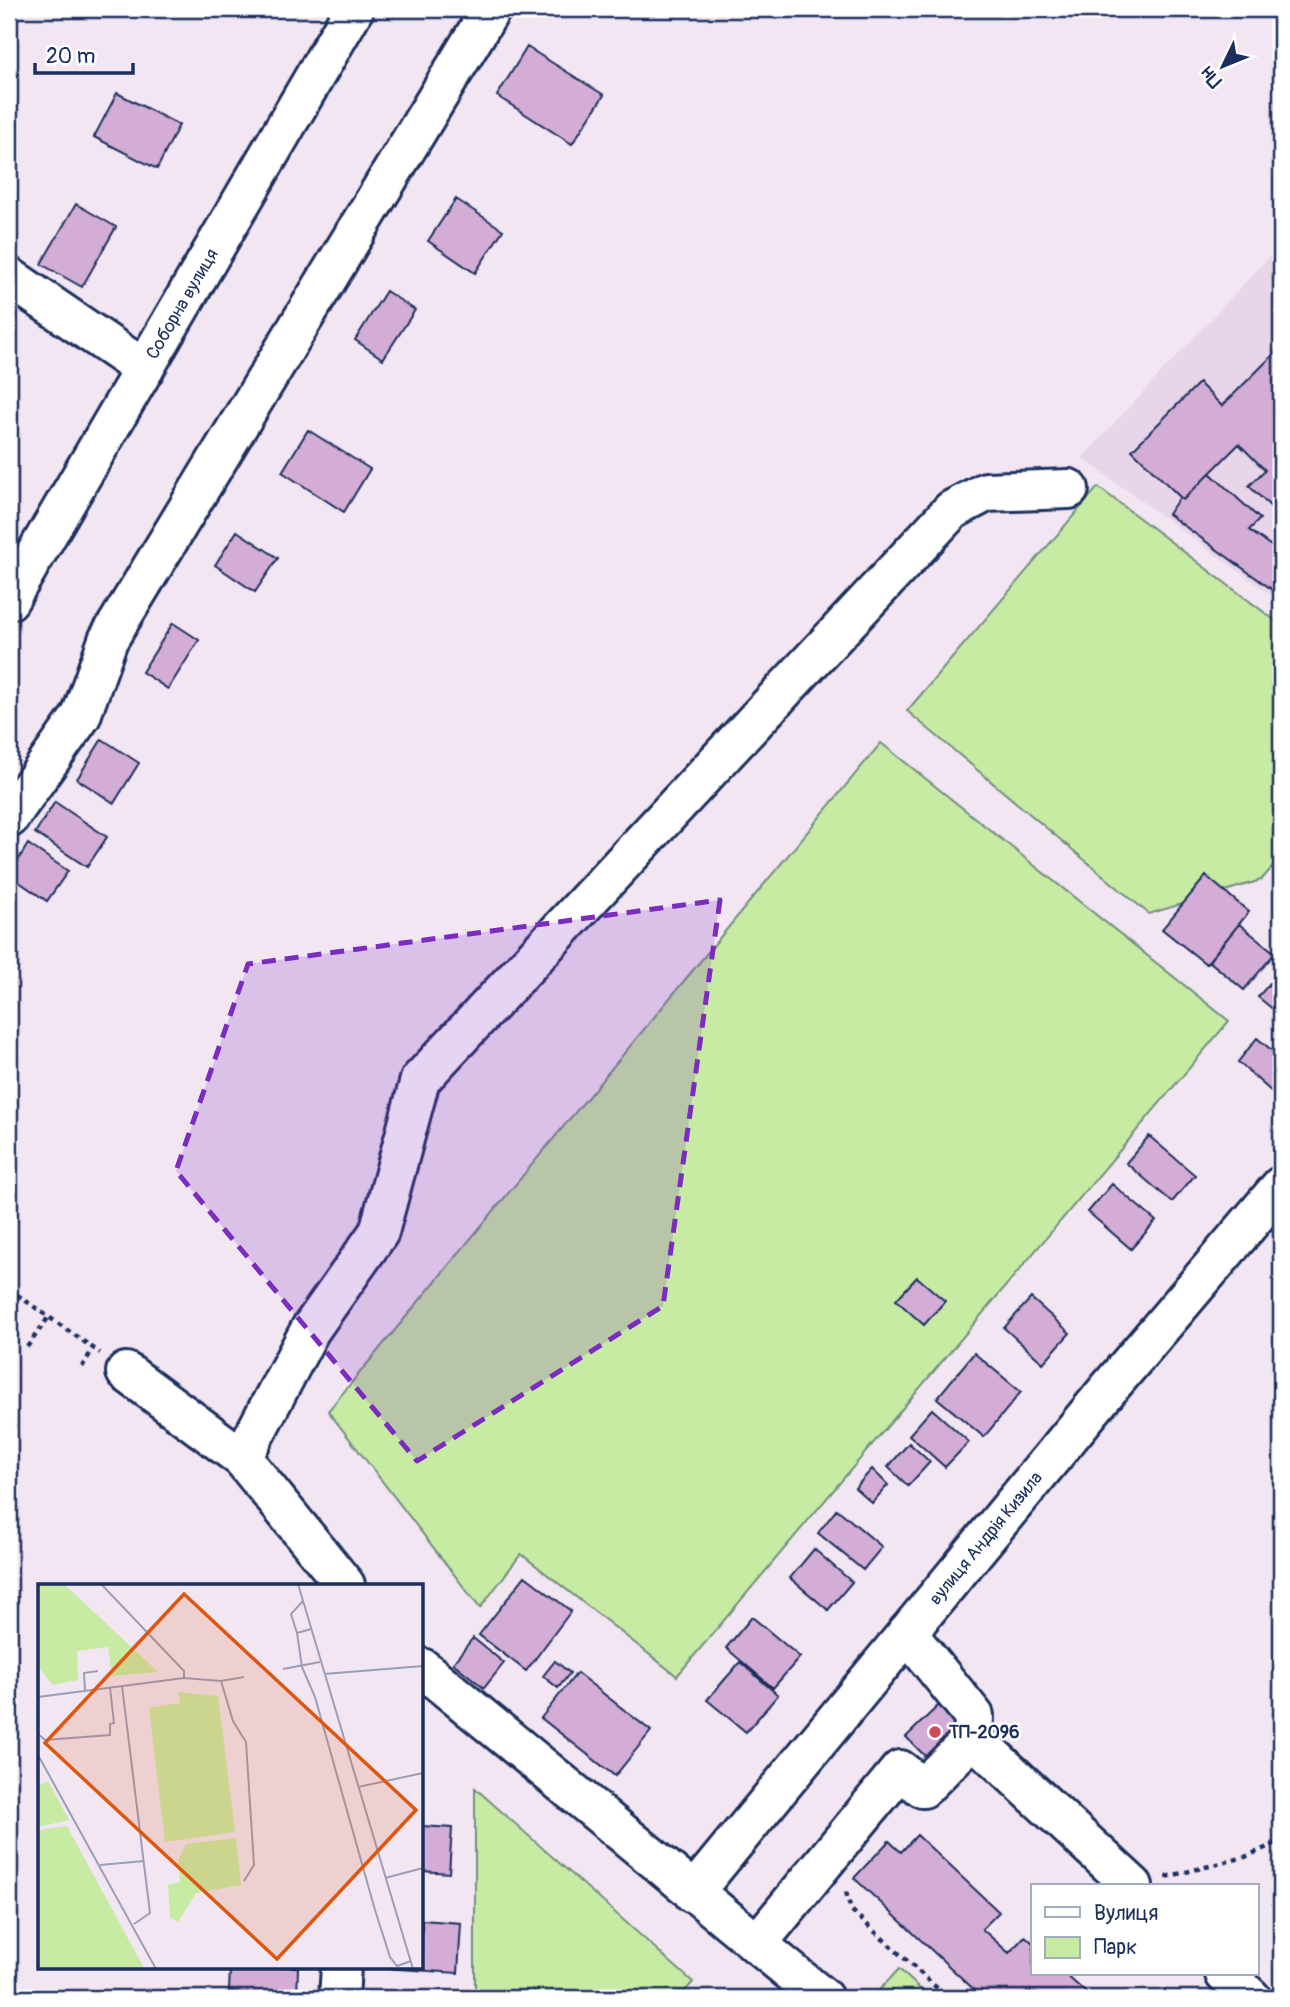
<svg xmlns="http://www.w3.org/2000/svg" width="1290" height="2007" font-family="Pangolin,sans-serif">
<rect width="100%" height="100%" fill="#f2e6f2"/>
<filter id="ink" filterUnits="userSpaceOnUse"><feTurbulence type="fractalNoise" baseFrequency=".0143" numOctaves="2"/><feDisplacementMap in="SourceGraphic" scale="14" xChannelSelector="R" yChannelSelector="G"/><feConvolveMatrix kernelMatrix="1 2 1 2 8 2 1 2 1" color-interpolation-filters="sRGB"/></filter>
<g filter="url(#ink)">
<!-- built -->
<path fill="#e9d5e9" d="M1281,244V602L1082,458Z"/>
<!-- green -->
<path fill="#c8eba4" stroke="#728d81" stroke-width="2" d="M1098,487L1281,625V858L1261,880L1149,914L907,711Z
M881,743L1229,1021L677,1676L521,1554L480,1608L328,1411Z
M475,1788L693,1982L679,1998H475Z
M899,1969L930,1998H872Z"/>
<!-- building -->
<path fill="#d3add5" stroke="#1b2f5e" stroke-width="2" d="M527,47L604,95L572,144L497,96Z
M117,93L179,125L157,169L94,137Z
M456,199L503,230L475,273L428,241Z
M76,204L116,227L82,287L41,264Z
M386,291L415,310L383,359L355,340Z
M1281,347V499L1272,508L1249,486L1265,470L1239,444L1183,500L1132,450L1199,383L1222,406Z
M308,430L370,469L344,512L282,472Z
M1210,473L1260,519L1249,530L1281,553V596L1168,514L1180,497L1183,500Z
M237,531L278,558L255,592L215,565Z
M173,623L199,640L168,689L142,672Z
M102,739L139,763L114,803L77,779Z
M55,802L107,837L87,867L35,833Z
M28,844L68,871L47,901L9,875Z
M1206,876L1249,912L1206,964L1162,929Z
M1239,924L1275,953L1244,990L1209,961Z
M1281,970V1016L1258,997Z
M1257,1038L1281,1058V1083L1273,1093L1238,1062Z
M1149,1136L1195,1175L1172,1202L1126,1163Z
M1112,1184L1156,1221L1131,1249L1088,1212Z
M917,1277L945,1301L924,1325L896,1300Z
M1031,1298L1070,1333L1043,1363L1004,1328Z
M974,1353L1021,1392L984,1437L937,1398Z
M932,1409L969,1442L945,1467L909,1435Z
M909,1443L930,1462L908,1486L888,1467Z
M872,1469L888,1485L872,1503L855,1488Z
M837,1509L882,1547L863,1570L818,1533Z
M814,1549L852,1582L828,1610L790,1578Z
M525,1576L571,1611L526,1671L479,1635Z
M752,1617L800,1657L773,1688L726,1648Z
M473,1638L504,1663L484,1688L453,1663Z
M555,1661L570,1673L558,1688L543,1676Z
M740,1662L778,1695L746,1732L707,1700Z
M577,1673L651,1731L615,1776L541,1718Z
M941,1703L964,1726L930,1761L906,1737Z
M422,1826L452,1828L449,1873L422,1871Z
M917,1835L999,1912L982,1929L1009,1953L1025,1936L1033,1943V1974H1065L1092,1998H983L854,1878L889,1841L901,1852Z
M422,1920L461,1923L458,1973L384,1968L422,1967Z
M230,1967H298L297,1997L229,1992Z"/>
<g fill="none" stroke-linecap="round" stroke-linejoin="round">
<!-- minor casing -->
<g stroke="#1b2f5e" stroke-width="44">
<g id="minor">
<path d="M9,277L144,369"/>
<path id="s1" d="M9,600L354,9"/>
<path d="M9,818L81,716L108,640L491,9"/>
<path d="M126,1372L242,1458L345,1585"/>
<path d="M242,1458L310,1330L379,1232L420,1080L952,510L986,492L1069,489"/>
<path d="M907,1633L974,1716L973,1738"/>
<path d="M422,1668L823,1998"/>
<path id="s2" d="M693,1893L1110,1387L1281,1186"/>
<path d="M757,1944L900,1770L923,1788L973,1738L1133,1886"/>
<path d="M1225,1974L1251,1998"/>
<path d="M339,1998L341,1967"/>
</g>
</g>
<!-- path -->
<path stroke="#1b2f5e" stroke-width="4.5" stroke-dasharray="5 5" stroke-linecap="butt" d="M9,1289L100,1353
M27,1347L48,1318
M82,1367L93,1349
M1166,1877L1245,1857L1281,1841
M846,1892L851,1910L948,1998"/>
<!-- minor -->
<use href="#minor" stroke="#fff" stroke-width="38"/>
</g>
</g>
<!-- marked area -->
<path fill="#7b2cbf" fill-opacity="0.2" stroke="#7b2cbf" stroke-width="5" stroke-dasharray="14 9" stroke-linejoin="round" d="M720,900L663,1306L417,1461L176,1171L248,964Z"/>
<!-- markers -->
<circle fill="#d1495b" stroke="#fff" stroke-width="2.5" cx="935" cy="1732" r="7"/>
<g text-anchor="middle" stroke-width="5" stroke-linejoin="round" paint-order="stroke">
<!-- street labels -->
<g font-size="18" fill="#1b2f5e" stroke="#fff">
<text dy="6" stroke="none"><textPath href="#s1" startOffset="343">Соборна вулиця</textPath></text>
<text dy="6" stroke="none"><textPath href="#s2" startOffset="460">вулиця Андрія Кизила</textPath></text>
</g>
<!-- poi labels -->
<g font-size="18" font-weight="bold" fill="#1b2f5e" stroke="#fff" text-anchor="start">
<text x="949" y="1738">ТП-2096</text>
</g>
</g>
<!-- overview -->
<g transform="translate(38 1584)">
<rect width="385" height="385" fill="#f2e6f2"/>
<path d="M0,0H26L120,88L74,92L70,63L39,67L40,96L15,101L0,83ZM140,108L180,112L197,248L127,258L111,124L142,119ZM10,197L31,236L0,243V201ZM29,242L81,338L106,384L0,385V246ZM198,254L203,301L158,309L140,338L132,334L130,301L142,298L140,277L148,260Z" fill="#c8eba4"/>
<path fill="none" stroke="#9c9db7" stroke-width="2" d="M63,0L146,87V94M260,0L375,385M273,45L259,49L264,83L277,113L337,326L352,373L359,382L373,377M259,49L253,30L265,17M245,85L282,78M286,90L385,82M183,97L195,137L208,158L216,281L206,297M84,102L112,329L96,340M47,107L46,89L60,87M0,113L146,94L183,97L206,93M0,150L7,156L72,151V140L76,139L72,104M0,171L118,385M320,203L385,189M62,281L106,277M347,294L385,284"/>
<path fill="#de5710" fill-opacity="0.15" stroke="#de5710" stroke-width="3.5" d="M146,10L378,226L239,375L7,159Z"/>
<rect width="385" height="385" fill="none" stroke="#1b2f5e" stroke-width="3.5"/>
</g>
<!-- margin -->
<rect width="1290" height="2007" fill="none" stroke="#fff" stroke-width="35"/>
<rect x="18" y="18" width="1255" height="1972" fill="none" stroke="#1b2f5e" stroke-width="2.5" filter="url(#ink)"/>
<!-- legend -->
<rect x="1031" y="1884" width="228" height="91" fill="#ffffff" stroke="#a4acbf" stroke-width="2"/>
<rect x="1045" y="1907" width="35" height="10" fill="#ffffff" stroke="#a4acbf" stroke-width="2"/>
<text x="1094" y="1920" font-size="21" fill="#1b2f5e">Вулиця</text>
<rect x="1045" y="1937" width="35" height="21" fill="#c8eba4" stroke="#a4acbf" stroke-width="2"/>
<text x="1094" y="1954" font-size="21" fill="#1b2f5e">Парк</text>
<!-- north arrow -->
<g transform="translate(1223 66) rotate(227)" stroke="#ffffff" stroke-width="5" paint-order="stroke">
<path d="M0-5L12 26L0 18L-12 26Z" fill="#1b2f5e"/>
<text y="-10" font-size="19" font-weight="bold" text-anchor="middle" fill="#1b2f5e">Пн</text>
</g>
<!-- scale -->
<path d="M35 63v10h98v-10" fill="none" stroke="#1b2f5e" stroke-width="3.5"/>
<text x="46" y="63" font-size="21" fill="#1b2f5e" stroke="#ffffff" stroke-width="5" paint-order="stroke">20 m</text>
</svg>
